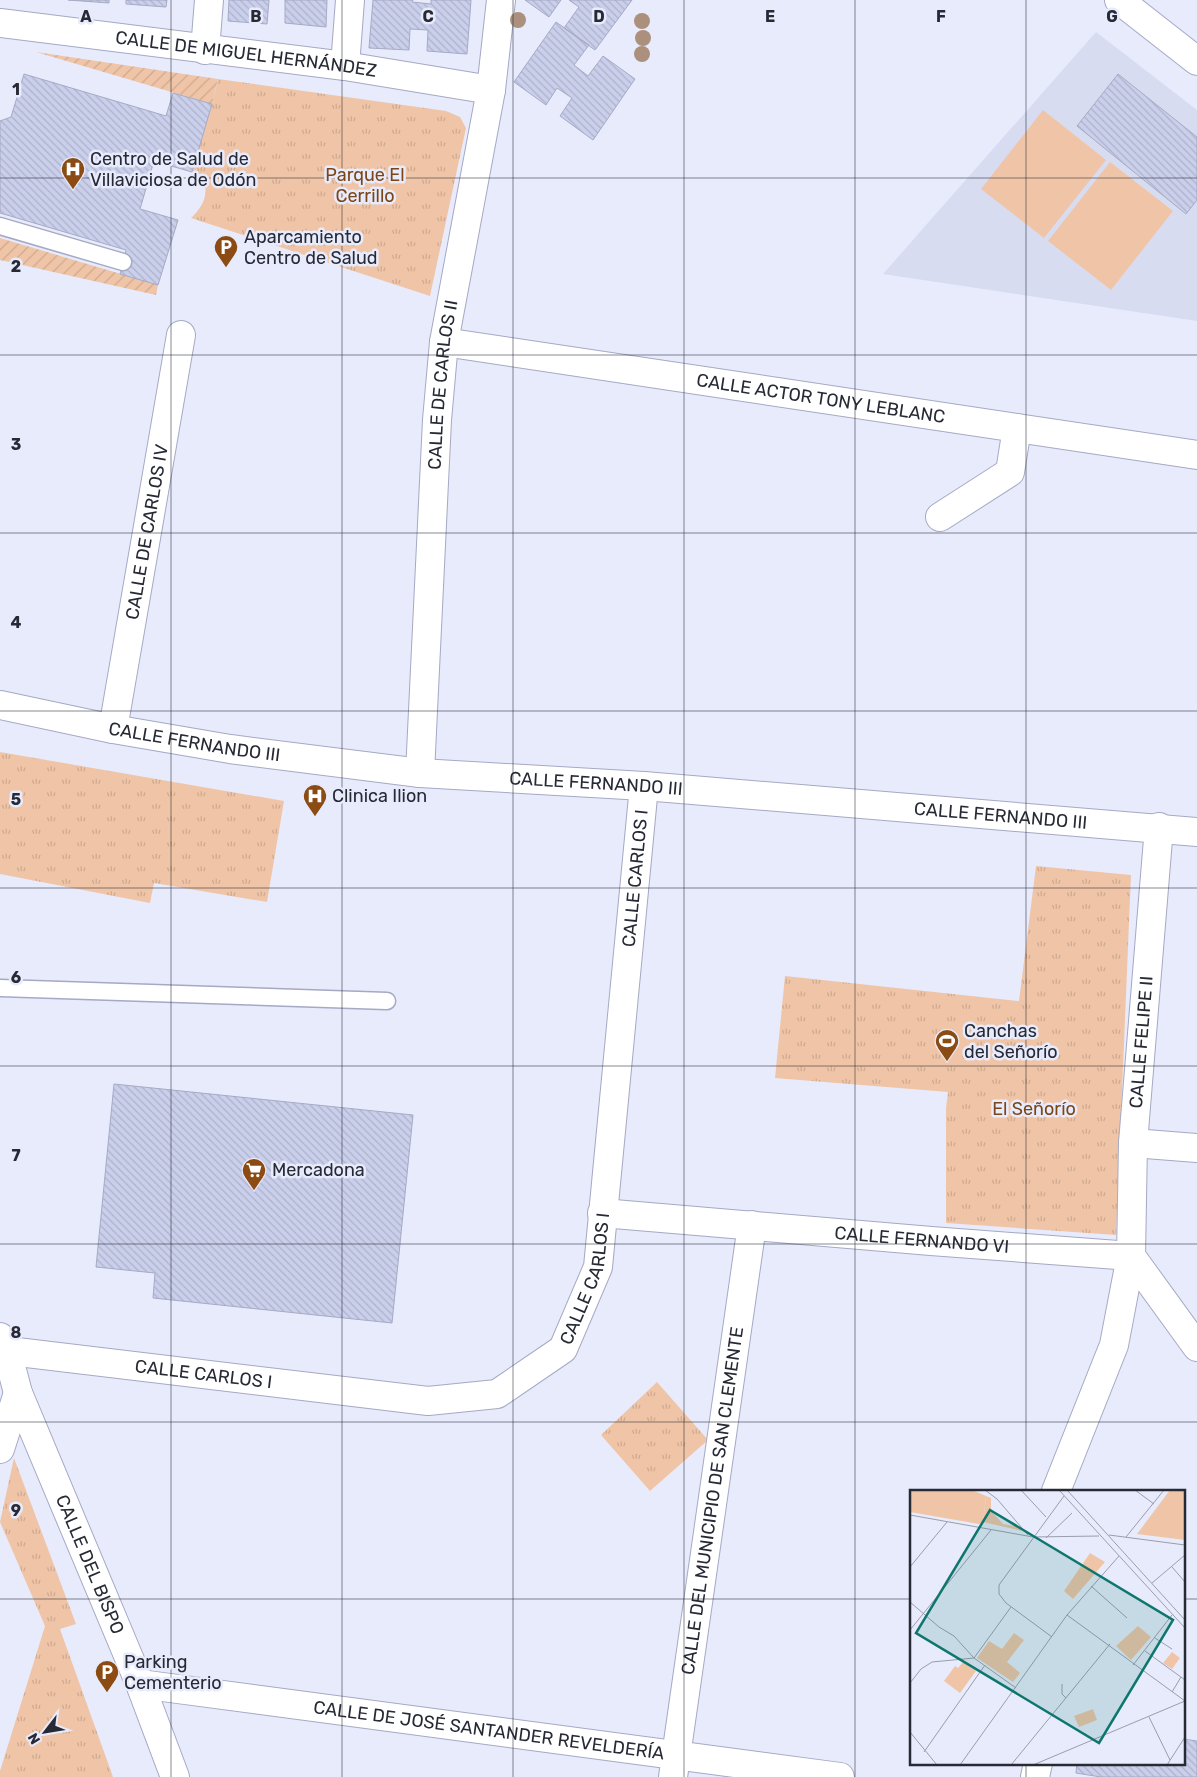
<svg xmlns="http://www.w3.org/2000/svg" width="1197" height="1777" font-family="Rubik,sans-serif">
<defs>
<pattern id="park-tufts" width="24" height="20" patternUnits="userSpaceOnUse" patternTransform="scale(1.25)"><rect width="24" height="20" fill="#f0c5a7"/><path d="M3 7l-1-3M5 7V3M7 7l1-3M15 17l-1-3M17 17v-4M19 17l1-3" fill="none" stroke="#cea990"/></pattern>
<pattern id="garden-furrows" width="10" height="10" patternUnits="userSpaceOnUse" patternTransform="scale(1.25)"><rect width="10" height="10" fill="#f0c5a7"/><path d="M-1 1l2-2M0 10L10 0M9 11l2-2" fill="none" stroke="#cea990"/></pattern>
<pattern id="building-back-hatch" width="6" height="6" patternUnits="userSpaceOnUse" patternTransform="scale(1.25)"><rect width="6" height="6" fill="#cacfeb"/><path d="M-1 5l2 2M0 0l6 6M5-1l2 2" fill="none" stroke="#aeb2ca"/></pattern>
</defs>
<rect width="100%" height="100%" fill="#e7ebfc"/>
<!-- built -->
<path fill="#d8dcf1" d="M1096,32L1197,110V321L883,274Z"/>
<!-- grass -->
<path fill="#f0c5a7" d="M1043,110L1106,160L1044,238L981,189Z
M1110,162L1173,211L1111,290L1048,241Z"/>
<!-- park -->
<path fill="url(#park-tufts)" d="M218,79L446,111L460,117L466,128L430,296L191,218C201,209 211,193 202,180C200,177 195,175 192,172L212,104Z
M0,752L284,801L267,902L154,883L150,903L0,874Z
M1036,866L1131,875L1116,1235L946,1223V1108L948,1092L775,1078L785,976L1019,1001Z
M657,1382L708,1440L650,1491L601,1435Z
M14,1458L76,1624L60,1629L113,1777H0V1771L45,1626L0,1522Z"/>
<!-- garden -->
<path fill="url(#garden-furrows)" d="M36,52L218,79L212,104Z
M0,238L158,285L156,295L0,260Z"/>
<!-- building -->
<path fill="url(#building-back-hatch)" stroke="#a6aac5" d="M68,0H109V3Z
M126,0H167L166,7L126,4Z
M229,0H269L267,24L228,21Z
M285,0H327L326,27L285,23Z
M373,0H413L412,2L431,4V0H471L467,54L427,51L428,30L410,29L409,50L369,48Z
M525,0H561L549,17Z
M569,0H632L595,50L564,28L579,7Z
M556,22L589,45L574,65L588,76L603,56L635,79L593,140L560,116L572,98L557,88L546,105L514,82Z
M24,74L166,116L173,93L212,104L192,172L154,161L140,209L178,220L158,285L120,274L126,250L0,213V121L11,117Z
M1118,74L1197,137V200L1186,214L1077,126Z
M114,1084L413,1115L392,1323L153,1298L155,1273L96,1267Z
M1183,1739L1197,1741V1777H1101L1076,1773L1077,1763H1183Z"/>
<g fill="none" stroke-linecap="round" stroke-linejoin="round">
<!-- lane casing -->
<g stroke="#a5a9c4" stroke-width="19">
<path id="lane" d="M0,226L123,262
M0,988L387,1001"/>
</g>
<!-- street casing -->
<g stroke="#a5a9c4" stroke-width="30">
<g id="street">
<path d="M1119,0L1197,61"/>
<path id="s1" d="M0,23L345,66L491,90"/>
<path d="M205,50L209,0"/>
<path d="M345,66L350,0"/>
<path id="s2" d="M444,342L1197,455"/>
<path d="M940,517L1010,472L1017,428"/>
<path id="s3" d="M0,705L113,729L230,749L420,773L644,786L1197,832"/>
<path id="s4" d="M113,729L181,335"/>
<path id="s5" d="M420,773L437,420L444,342L491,90L501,0"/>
<path d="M1133,1143L1197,1148"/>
<path id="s6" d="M602,1213L931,1241L1131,1256L1197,1347"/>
<path id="s7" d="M0,1337L7,1351L18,1393L140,1684L175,1777"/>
<path id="s8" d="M0,1350L428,1401L497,1394L563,1349L598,1267L644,786"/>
<path d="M0,1449L18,1393"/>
<path id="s9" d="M1056,1491L1114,1345L1131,1256L1133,1143L1159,827"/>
<path id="s10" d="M140,1684L840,1777"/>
<path id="s11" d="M673,1777L752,1225"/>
<path d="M1035,1777L1038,1763"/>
</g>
</g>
<!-- lane -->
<use href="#lane" stroke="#fff" stroke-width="16"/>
<!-- street -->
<use href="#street" stroke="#fff" stroke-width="28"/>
</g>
<!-- trees -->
<g fill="#ac907e">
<circle cx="518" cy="20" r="8"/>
<circle cx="642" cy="21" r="8"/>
<circle cx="643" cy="38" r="8"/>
<circle cx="642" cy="54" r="8"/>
</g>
<!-- grid -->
<path fill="none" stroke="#272934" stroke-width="1" stroke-opacity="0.55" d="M171,0V1777M342,0V1777M513,0V1777M684,0V1777M855,0V1777M1026,0V1491M0,178H1197M0,355H1197M0,533H1197M0,711H1197M0,888H1197M0,1066H1197M0,1244H1197M0,1422H1197M0,1599H911M1183,1599H1197M1026,1763V1777"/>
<!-- icons -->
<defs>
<g id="hospital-pin" transform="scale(1.25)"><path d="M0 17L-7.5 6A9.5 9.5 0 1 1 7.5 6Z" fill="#8b4b13" stroke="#e7ebfc"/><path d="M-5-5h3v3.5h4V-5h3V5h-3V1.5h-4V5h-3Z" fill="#fff"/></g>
<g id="parking-pin" transform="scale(1.25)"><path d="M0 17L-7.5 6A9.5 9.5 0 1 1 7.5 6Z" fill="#8b4b13" stroke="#e7ebfc"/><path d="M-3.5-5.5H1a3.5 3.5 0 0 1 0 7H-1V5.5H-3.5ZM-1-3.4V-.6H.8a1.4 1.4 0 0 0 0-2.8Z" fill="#fff"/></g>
<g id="stadium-pin" transform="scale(1.25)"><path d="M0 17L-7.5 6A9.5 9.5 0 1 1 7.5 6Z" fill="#8b4b13" stroke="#e7ebfc"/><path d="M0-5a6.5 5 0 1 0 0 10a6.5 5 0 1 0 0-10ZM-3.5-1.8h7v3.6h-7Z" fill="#fff"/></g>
<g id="supermarket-pin" transform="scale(1.25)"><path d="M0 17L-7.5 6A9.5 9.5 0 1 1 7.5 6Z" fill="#8b4b13" stroke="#e7ebfc"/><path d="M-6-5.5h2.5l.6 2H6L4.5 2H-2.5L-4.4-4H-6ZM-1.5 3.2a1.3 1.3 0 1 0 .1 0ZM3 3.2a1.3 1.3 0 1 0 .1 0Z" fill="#fff"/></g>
</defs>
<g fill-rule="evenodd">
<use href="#hospital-pin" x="73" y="169"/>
<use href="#parking-pin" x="226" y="247"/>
<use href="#hospital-pin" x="315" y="796"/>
<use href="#stadium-pin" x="947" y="1041"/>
<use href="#supermarket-pin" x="254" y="1170"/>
<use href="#parking-pin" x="107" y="1672"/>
</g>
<g text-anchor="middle" stroke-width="5" stroke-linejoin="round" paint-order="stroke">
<!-- street labels -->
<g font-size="18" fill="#272934" stroke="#e7ebfc">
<text dy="6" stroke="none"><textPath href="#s1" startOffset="248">CALLE DE MIGUEL HERNÁNDEZ</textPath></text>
<text dy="6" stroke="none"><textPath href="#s5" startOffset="389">CALLE DE CARLOS II</textPath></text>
<text dy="6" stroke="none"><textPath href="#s2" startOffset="381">CALLE ACTOR TONY LEBLANC</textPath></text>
<text dy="6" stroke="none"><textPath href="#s4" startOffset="200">CALLE DE CARLOS IV</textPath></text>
<text dy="6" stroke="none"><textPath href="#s3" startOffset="198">CALLE FERNANDO III</textPath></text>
<text dy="6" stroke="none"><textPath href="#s3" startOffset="602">CALLE FERNANDO III</textPath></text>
<text dy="6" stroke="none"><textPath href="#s3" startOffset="1008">CALLE FERNANDO III</textPath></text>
<text dy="6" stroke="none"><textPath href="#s8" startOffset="1060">CALLE CARLOS I</textPath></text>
<text dy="6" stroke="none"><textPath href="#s9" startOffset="462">CALLE FELIPE II</textPath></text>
<text dy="6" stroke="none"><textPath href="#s6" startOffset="321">CALLE FERNANDO VI</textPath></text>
<text dy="6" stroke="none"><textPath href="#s8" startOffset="655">CALLE CARLOS I</textPath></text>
<text dy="6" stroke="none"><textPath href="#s8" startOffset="205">CALLE CARLOS I</textPath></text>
<text dy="6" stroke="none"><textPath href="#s11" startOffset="279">CALLE DEL MUNICIPIO DE SAN CLEMENTE</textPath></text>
<text dy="6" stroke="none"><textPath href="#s7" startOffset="245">CALLE DEL BISPO</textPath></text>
<text dy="6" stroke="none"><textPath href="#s10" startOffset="352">CALLE DE JOSÉ SANTANDER REVELDERÍA</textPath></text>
</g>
<!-- poi labels -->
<g font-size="18" fill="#272934" stroke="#e7ebfc" text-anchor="start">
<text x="90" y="165">Centro de Salud de<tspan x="90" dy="21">Villaviciosa de Odón</tspan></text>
<text x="244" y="243">Aparcamiento<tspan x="244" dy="21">Centro de Salud</tspan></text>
<text x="332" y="802">Clinica Ilion</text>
<text x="964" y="1037">Canchas<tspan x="964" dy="21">del Señorío</tspan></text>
<text x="272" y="1176">Mercadona</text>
<text x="124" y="1668">Parking<tspan x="124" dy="21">Cementerio</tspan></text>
</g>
<!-- park labels -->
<g font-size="18" fill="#7c4516" stroke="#e7ebfc">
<text x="365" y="181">Parque El<tspan x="365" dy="21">Cerrillo</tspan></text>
<text x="1034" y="1115">El Señorío</text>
</g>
</g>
<!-- overview -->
<g transform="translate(910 1490)">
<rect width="275" height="275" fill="#e7ebfc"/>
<path d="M53,172L66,181L50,203L34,191L45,176L48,178ZM183,219L187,230L169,237L164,226Z" fill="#f0c5a7"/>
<path d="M0,0H62L76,6L73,32L69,34L0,22Z" fill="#f0c5a7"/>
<path d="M260,0H275V50L227,44ZM76,6L81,8V21L93,34L106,36L112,41L73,32ZM180,63L195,72L163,109L154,101ZM228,136L241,147L221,170L206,156ZM104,143L114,150L97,172L110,183L103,192L67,168L79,151L92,159ZM262,162L270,168L262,179L253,173Z" fill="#f0c5a7"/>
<path fill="none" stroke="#9a9dac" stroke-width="1" d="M75,0L87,9L118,45M111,0L136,27M149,0L275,138M157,0L275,130M225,0L244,14M0,25L123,47L189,46M199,45L275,55M216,47L254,0M136,48L162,23M0,77L37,32M262,77L275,92M242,93L275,65M181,96L217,128M0,112L29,137L44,146L64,168L106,198M157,125L275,211M0,140L81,40M142,147L96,113L89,104V95L154,6M245,148L262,159M235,161L275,190M223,175L262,125M0,193L11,179L22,172L64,168L101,117M152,194V204L156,208M262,202L271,187M239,227L260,270M0,242L27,275M14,262L75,175M50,275L157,125L209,66M101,275L200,154M123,275L275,211M257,275L275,247"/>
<path fill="#0f766e" fill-opacity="0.15" stroke="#0f766e" stroke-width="2.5" d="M80,20L263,130L189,253L6,143Z"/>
<rect width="275" height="275" fill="none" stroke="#272934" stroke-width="2.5"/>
</g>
<g font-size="16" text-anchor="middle" font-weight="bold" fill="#272934" stroke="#e7ebfc" stroke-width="5" stroke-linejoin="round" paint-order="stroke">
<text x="86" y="22">A</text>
<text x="256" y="22">B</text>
<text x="428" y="22">C</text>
<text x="599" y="22">D</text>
<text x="770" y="22">E</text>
<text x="941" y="22">F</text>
<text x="1112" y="22">G</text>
<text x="16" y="95">1</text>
<text x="16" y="272">2</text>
<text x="16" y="450">3</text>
<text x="16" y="628">4</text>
<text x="16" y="805">5</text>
<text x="16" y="983">6</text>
<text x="16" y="1161">7</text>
<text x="16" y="1338">8</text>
<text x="16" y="1516">9</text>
</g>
<!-- north arrow -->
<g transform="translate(45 1732) rotate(239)" stroke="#e7ebfc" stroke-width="4" paint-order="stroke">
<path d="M0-4L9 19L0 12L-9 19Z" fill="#272934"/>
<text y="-8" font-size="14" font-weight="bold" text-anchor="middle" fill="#272934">N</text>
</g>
</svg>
